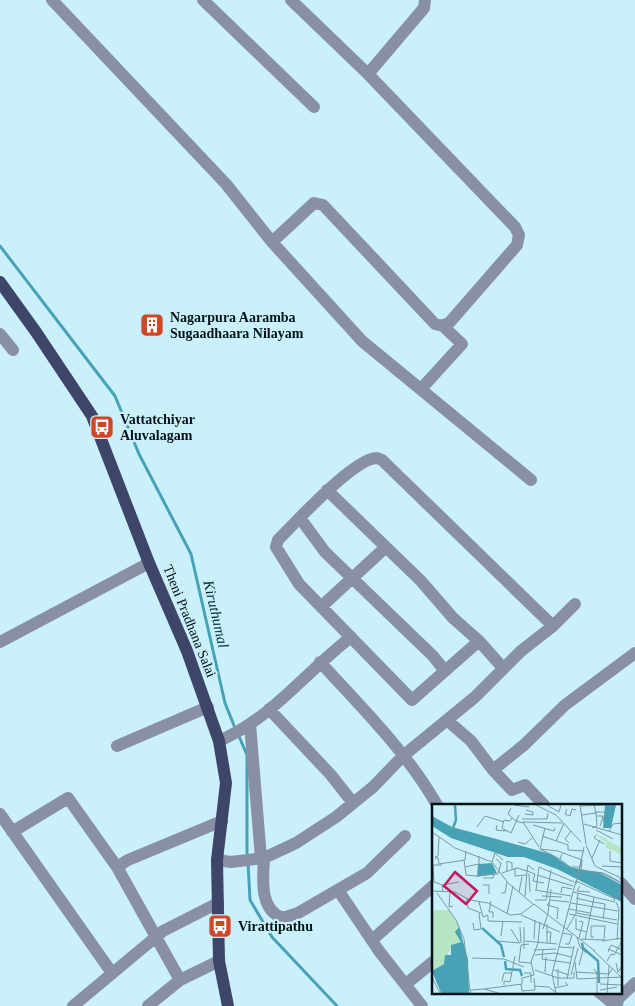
<svg xmlns="http://www.w3.org/2000/svg" width="635" height="1006" font-family="Georgia,serif">
<rect width="100%" height="100%" fill="#caf1fb"/>
<g fill="none" stroke-linecap="round" stroke-linejoin="round">
<!-- stream -->
<path stroke="#47a2b6" stroke-width="3" d="M0,246L115,396L139,454L191,554L225,703L235,728
M238,734L247,755V856
M248,862L250,900L272,937L337,1006"/>
<!-- street -->
<path stroke="#898fa4" stroke-width="12" d="M52,0L226,184L272,242L314,203L323,205L435,324L443,326L450,322L517,245L519,235L515,227L368,74L291,0
M203,0L314,107
M368,74L424,8L425,0
M272,242L362,341L531,480
M0,334L13,350
M421,389L462,344L443,326
M327,490L421,581L453,618L479,641L412,700L299,584L276,547L278,540C296,522 354,458 377,458L382,460L553,626
M300,518L325,552L433,656L445,671
M322,606L386,547
M479,641L503,668
M0,642L149,563
M320,662C361,707 407,752 437,805
M269,709L331,775L353,803
M448,721L471,741L493,770L512,790L525,785L544,805
M250,724L261,858
M219,741C271,719 307,671 351,637
M117,746L208,707
M493,770L524,745L565,705L635,653
M0,814L112,973
M12,832L68,798L117,867
M264,858C263,879 259,910 283,918L298,913L367,873L405,836
M217,860L231,862L264,858L296,843L336,817L373,787L403,756L475,697L521,651L553,626L575,604
M621,883L635,899
M338,890L379,951L422,1006
M372,940L434,885
M180,980L117,867L128,860L222,821
M406,984L434,961
M599,992L616,1006
M73,1006L163,931L218,903
M148,1006L180,980L219,961
M617,1006L618,999L635,983"/>
<!-- primary -->
<path stroke="#3d4568" stroke-width="12" d="M0,282L36,332L92,416L149,563L187,651L219,741L226,783L217,860L219,961L228,1006"/>
</g>
<!-- icons -->
<defs>
<g id="building-square" transform="scale(1.25)"><rect x="-9" y="-9" width="18" height="18" rx="4" fill="#d04628" stroke="#caf1fb"/><path d="M-4-6H4V6H1V3H-1V6H-4ZM-2.5-4.3h1.7v1.8h-1.7ZM.8-4.3h1.7v1.8H.8ZM-2.5-1h1.7V.8h-1.7ZM.8-1h1.7V.8H.8Z" fill="#fff"/></g>
<g id="bus-square" transform="scale(1.25)"><rect x="-9" y="-9" width="18" height="18" rx="4" fill="#d04628" stroke="#caf1fb"/><path d="M-5-6H5V4H4V6H2V4H-2V6H-4V4H-5ZM-3.5-4V0h7V-4ZM-3.5 1.2v1.5H-2V1.2ZM2 1.2v1.5H3.5V1.2Z" fill="#fff"/></g>
</defs>
<g fill-rule="evenodd">
<use href="#building-square" x="152" y="325"/>
<use href="#bus-square" x="102" y="427"/>
<use href="#bus-square" x="220" y="926"/>
</g>
<g text-anchor="middle" stroke-width="4.5" stroke-linejoin="round" paint-order="stroke">
<!-- poi labels -->
<g font-size="14" font-weight="bold" fill="#001217" stroke="#caf1fb" text-anchor="start">
<text x="170" y="322">Nagarpura Aaramba<tspan x="170" dy="16">Sugaadhaara Nilayam</tspan></text>
<text x="120" y="424">Vattatchiyar<tspan x="120" dy="16">Aluvalagam</tspan></text>
<text x="238" y="931">Virattipathu</text>
</g>
<!-- street labels -->
<g font-size="14" fill="#001217" stroke="#caf1fb">
<text transform="translate(190 621) rotate(68)" y="5">Theni Pradhana Salai</text>
</g>
<!-- water labels -->
<g font-size="15" font-style="italic" fill="#022f38" stroke="#caf1fb">
<text transform="translate(216 614) rotate(77)" y="5">Kiruthumal</text>
</g>
</g>
<!-- overview -->
<g transform="translate(432 804)">
<rect width="190" height="190" fill="#caf1fb"/>
<path d="M162,29L190,42L169,33L190,44V51L173,43L174,39ZM0,106H17L27,123L29,138L18,146L12,160L0,167Z" fill="#b6e5c3"/>
<path d="M173,1H184L179,24H171ZM0,12L20,23L119,50L138,63L168,69L190,81V98L125,65L92,53H76L19,34L0,22ZM60,59L65,69L45,73L46,60ZM27,123L36,155L37,189H9L0,167L12,160L13,151H19V141L29,138L23,128Z" fill="#47a2b6"/>
<path fill="none" stroke="#47a2b6" stroke-width="2.5" d="M21,24L24,16L23,1M50,124L69,141L72,153M150,139L151,144L166,157L167,179M73,157L74,165L88,166L90,172"/>
<path fill="none" stroke="#7998a0" stroke-width="1" d="M82,1L97,3M104,1L124,11L149,38M115,1L127,8L129,1M148,1L154,40M149,2L173,1M79,4L76,10L84,17L91,19M135,5L133,10L138,12L140,5L144,6M164,8H173L171,18M93,10L101,11V8L94,6M150,11L164,9L162,1M165,12H171L168,22M80,14L78,17L72,16L70,24L79,29L87,11M90,15H115L116,9M152,20L190,31M65,21L64,26L74,27M101,21L122,27L123,24M45,23L53,12L72,18M113,24L108,45L126,47L150,56M160,24L165,22L164,9M164,26L181,35M177,27L181,20L190,19M0,28L23,44L60,58L76,79L101,100M164,31L162,34L172,40M110,32L136,41V46L152,47M124,37L132,19M86,38L93,40L100,34M137,39L133,35L139,27M154,41L163,62L187,73L190,77M107,43L91,18L130,19M108,45L128,55L130,50M178,47V57L190,59M3,53L6,52L7,33M3,54H6L7,60L33,56L34,47M160,54L168,36M128,55L138,63H147M32,56L34,71L44,72L66,70L69,59L64,55M60,58L63,49L71,56M10,61H1L2,78L10,81L11,87M170,62L190,63M33,63L47,60V52M83,64V72L94,71M102,66L96,61L95,67L103,70L101,77L112,79M75,68V57L80,59V65M70,69L85,64L95,67L93,92M97,70L98,88M105,71L141,82M51,74H61L62,69M189,79L170,69L151,67L147,66L150,56L149,66L171,69L183,75L188,78L190,80M144,80L152,43M10,81L27,78M51,81H57V90M148,82L145,87L158,88M103,86L139,92M104,86L107,63L142,78M0,87L23,88L38,96L56,99L78,111L89,110L102,100L163,147M18,87L17,103L21,102M87,88L90,73M141,88L144,77L183,95M141,88L183,98M5,89L24,116L32,135L38,187M69,89H73L75,78M129,89L130,83L140,85M110,92L130,93M35,94L36,104L49,109M144,94L161,98M103,96H114L119,66M118,96L137,98M59,97L57,108H61V114M182,97L190,82M47,98L51,113L56,111M118,98L115,101L126,104L125,115M161,98L173,100L171,115M184,98L187,105L185,136M139,99L186,107M137,105L158,109M116,109L119,85M144,109L185,116M75,110L81,82M137,110L185,120M89,111L128,128M56,112V117L90,118M144,114V125L154,128M147,117L151,118L147,134M41,119L42,126L49,125L47,109M88,123L89,139M92,123V145M79,125L87,138M111,125L116,109M135,125L144,109L146,89M114,128H119L118,139M130,129L140,131L137,140H133M69,132L71,117M145,133L148,143L154,149M162,133H159V122H172M102,135L103,116M149,135L172,136M153,136L162,93M172,136L173,121M65,137L88,139M93,137L125,140M170,137L190,134M115,139V120M97,140L89,141L87,158L99,159M127,143L142,144M111,145L110,155L138,159M176,145L190,151M102,146L124,145M161,146L190,174M176,148L179,141L190,146M103,151L123,149L139,153M40,154L72,155L92,163M175,157L179,150L182,151L190,137M143,158L145,175L190,173M184,159L186,168L190,162M147,161L151,146M162,165L165,169V189M103,166L126,174H142V168M122,166L137,171M113,168L114,153M144,168L177,170L180,165M92,169H99V179M139,171L146,144M0,173L8,189M90,174L102,171L99,158L106,139L108,118M135,175L142,142M70,177L72,169H80M89,180L90,187L103,186L102,174M168,180L190,181M72,181V177L78,178L83,152M102,182L117,183L124,189M126,182V165M123,184L136,181L133,178M168,186L185,183M38,189L39,186L52,185M66,189L52,185L90,180V174M124,189L120,170L141,88M175,189L177,162"/>
<path fill="#c2185b" fill-opacity="0.15" stroke="#c2185b" stroke-width="2.5" d="M23,68L45,87L34,100L12,82Z"/>
<rect width="190" height="190" fill="none" stroke="#001217" stroke-width="2.5"/>
</g>
</svg>
